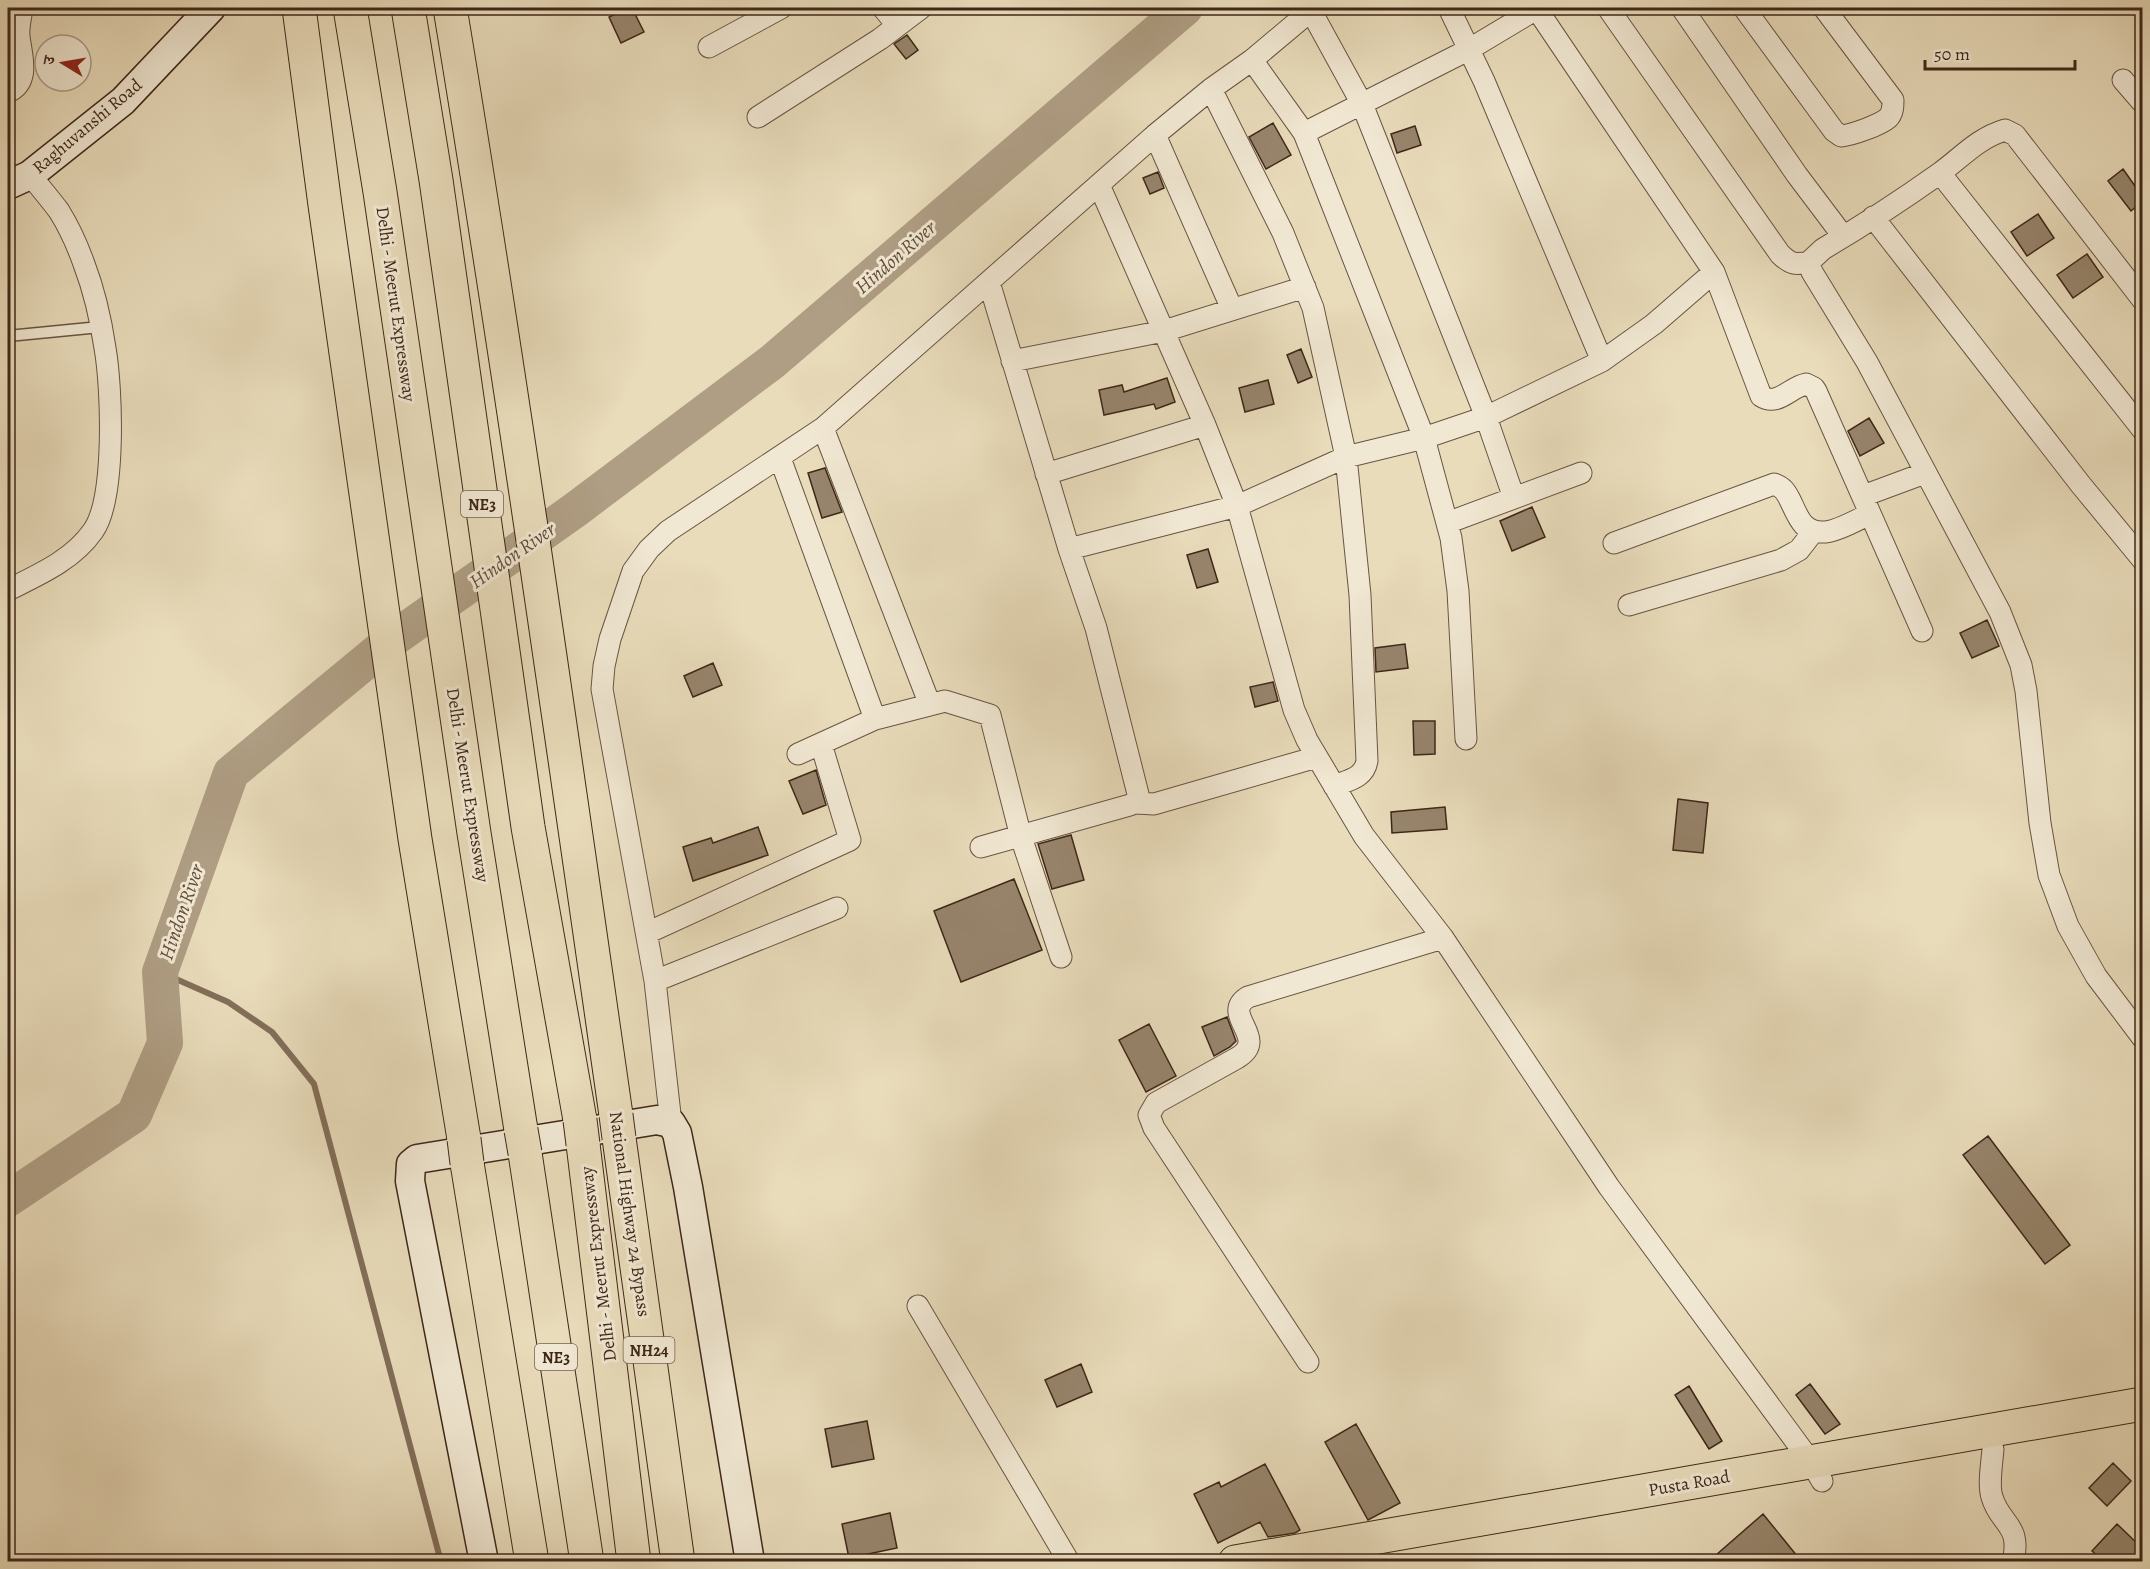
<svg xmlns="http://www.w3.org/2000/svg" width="2150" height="1569" font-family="Alegreya,'Noto Serif Devanagari',serif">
<rect width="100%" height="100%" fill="#e9dcbb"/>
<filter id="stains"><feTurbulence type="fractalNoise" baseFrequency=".00333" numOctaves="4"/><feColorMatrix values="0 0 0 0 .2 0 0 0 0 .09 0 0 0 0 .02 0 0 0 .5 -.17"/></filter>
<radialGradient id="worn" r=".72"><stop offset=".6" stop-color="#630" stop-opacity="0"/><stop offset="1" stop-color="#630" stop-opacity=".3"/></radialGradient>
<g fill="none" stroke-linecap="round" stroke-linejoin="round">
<!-- stream -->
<path stroke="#826e59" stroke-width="6" d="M160,972L228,1002L272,1032L314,1084L441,1562"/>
<!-- river -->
<path stroke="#af9e84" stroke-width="36" d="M8,1199L134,1115L165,1043L160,972L231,773L393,639L575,510L772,362L1185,8"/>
</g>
<!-- building -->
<path fill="#97856d" stroke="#3e2719" stroke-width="1.5" d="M628,8H632L644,32L621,43L609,17Z
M907,35L918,50L906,59L894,44Z
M1273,123L1291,155L1266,169L1249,137Z
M1415,126L1421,145L1397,153L1391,134Z
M2123,169L2142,196V202L2131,211L2108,181Z
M1158,172L1164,188L1150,194L1143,178Z
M2038,214L2054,238L2027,256L2011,232Z
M2087,254L2103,277L2073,298L2057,275Z
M1301,349L1312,377L1298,383L1287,355Z
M1167,378L1175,402L1156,409L1154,404L1104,415L1099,390L1122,385L1124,392Z
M1268,380L1274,404L1245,412L1239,388Z
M1869,418L1884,443L1860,456L1848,431Z
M825,468L842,512L822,518L808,473Z
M1532,507L1545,537L1512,551L1500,521Z
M1208,549L1218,582L1197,588L1187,555Z
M1987,620L1999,646L1972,658L1960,633Z
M1405,644L1408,668L1376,672L1375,648Z
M713,663L722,685L693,697L684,676Z
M1273,682L1278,701L1255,707L1250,687Z
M1413,721H1435V754L1414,755Z
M816,770L826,805L803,814L789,781Z
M1678,799L1708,803L1703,853L1673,850Z
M1445,807L1447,829L1392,833L1391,812Z
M758,827L768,855L693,881L683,847L711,838L713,843Z
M1071,835L1084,880L1052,889L1038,844Z
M1014,879L1042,950L961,982L934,911Z
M1227,1017L1236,1041L1230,1047L1214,1056L1202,1027Z
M1149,1024L1176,1076L1146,1092L1119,1040Z
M1988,1136L2070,1245L2045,1264L1963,1155Z
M1081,1364L1092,1392L1057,1407L1045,1380Z
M1810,1384L1840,1424L1825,1434L1796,1395Z
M1689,1386L1722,1441L1709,1449L1675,1395Z
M867,1421L874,1459L832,1467L825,1429Z
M1356,1424L1400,1503L1368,1520L1325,1442Z
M2113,1463L2131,1481L2107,1506L2089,1488Z
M1265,1464L1300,1530L1295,1533L1268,1537L1260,1522L1218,1543L1194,1494L1219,1482L1221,1487Z
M890,1513L897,1548L849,1558L842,1524Z
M1763,1514L1802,1562H1708Z
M2117,1524L2142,1548V1562H2104L2092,1551Z"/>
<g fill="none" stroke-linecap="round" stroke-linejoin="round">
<!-- lane casing -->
<g stroke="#695442" stroke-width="13">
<path id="lane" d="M8,336L100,327"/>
</g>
<!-- street casing -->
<g stroke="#695442" stroke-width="23">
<path id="street" d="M883,8L897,25
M1449,8L1484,81L1602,361
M1536,8L1714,272L1761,396C1778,407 1790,387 1806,384L1814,388L1816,391L1922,631
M1608,8L1780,254C1790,264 1795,265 1809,262
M1682,8L1797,175L1843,236
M1744,8L1834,131L1841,136C1852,135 1880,125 1888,118C1893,113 1893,106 1893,100L1824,8
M1311,11L1362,104L1486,417L1514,498
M709,47L781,8
M1252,60L1304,133L1424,438L1451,538L1458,591L1466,739
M2123,80L2142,102
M1211,89L1283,233L1313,308L1346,457L1360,595L1367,761C1364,778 1349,780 1334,786
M8,92C31,82 21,55 19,36C18,27 21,17 22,8
M758,117L880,39L921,8
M1304,133L1468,50L1538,8
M1155,135L1232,309
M1940,173L2142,429
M1099,185L1205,425L1237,506L1294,710L1307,740L1364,836L1443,938L1609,1187L1811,1462L1822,1481
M1873,217L2081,485L2142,559
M2142,299L2015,135L2005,130C1978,138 1962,157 1940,173C1902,200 1862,226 1823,249L1809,262L1812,272L1867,362L2000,612L2021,665L2026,691L2040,823L2049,875L2068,926L2096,976L2142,1037
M1012,361L1164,331L1305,287
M823,428L930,705
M780,458L875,719L798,754
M1046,474L1205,425
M1863,496L1925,473
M1447,523L1581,473
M1614,543L1774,484C1783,487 1786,492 1790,500C1794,508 1798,519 1804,525C1822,543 1851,522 1870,514
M1069,549L1237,506L1346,457L1424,438L1486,417L1602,361L1654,324L1714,272
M8,590C38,575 73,560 93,531C116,499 112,388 105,348C101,321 94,290 84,264C78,247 69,227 59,211C50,199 40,187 30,175
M1629,605L1781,560L1799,550L1813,532
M875,719L945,701L990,715L1021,837L1061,957
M1136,803L1154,804L1317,757
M981,847L1130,805L1137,801L1138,794L1096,628L1069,549L989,282
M647,933L850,840L821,744
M655,981L837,908
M671,1123L655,981L602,689L604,666L610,639L633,571L649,549L668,531L823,428L1155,135L1211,89L1252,60L1314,8
M918,1306L1069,1562
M1308,1362L1154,1128L1149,1115L1156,1103L1237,1058C1271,1038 1219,1015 1248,997L1443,938
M1993,1449C1992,1462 1988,1485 1992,1497C2000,1525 2022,1524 2013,1562"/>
</g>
<!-- secondary casing -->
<g stroke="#3e2719" stroke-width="31">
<path id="secondary" d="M8,185L30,175L123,101L211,8
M484,1562L410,1181L411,1164L417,1159L657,1120L671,1123L677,1133L688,1187L750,1562"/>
</g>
<!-- primary casing -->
<g stroke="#3e2719" stroke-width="35">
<path id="primary" d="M1235,1562L2142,1404"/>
</g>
<!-- highway casing -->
<g stroke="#3e2719" stroke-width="35">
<path id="highway" d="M299,8L325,205L415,839L464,1139
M350,8L380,192L474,833L521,1130
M408,8L436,180L528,827L580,1120
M450,8C511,376 563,745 616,1115
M619,1138L678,1562
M583,1144L634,1562
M525,1153L587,1562
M467,1163L532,1562"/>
</g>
<!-- lane -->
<use href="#lane" stroke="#f1e8d3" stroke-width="10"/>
<!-- street -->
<use href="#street" stroke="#f1e8d3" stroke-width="21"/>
<!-- secondary -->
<use href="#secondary" stroke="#f1e8d3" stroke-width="28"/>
<!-- primary -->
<use href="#primary" stroke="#e9dcbb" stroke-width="33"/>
<!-- highway -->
<use href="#highway" stroke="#e9dcbb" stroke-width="33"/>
<!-- highway-bridge casing -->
<g stroke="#3e2719" stroke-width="35" stroke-linecap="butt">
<path id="highway-bridge" d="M616,1115L619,1138
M580,1120L583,1144
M521,1130L525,1153
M464,1139L467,1163"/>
</g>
<!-- highway-bridge -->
<use href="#highway-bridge" stroke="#e9dcbb" stroke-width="33"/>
</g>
<g text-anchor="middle" stroke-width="6" stroke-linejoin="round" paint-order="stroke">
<!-- shield labels -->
<g fill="#f1e8d3" stroke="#746151" stroke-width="1.5">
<rect x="461" y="491" width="42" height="26" rx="4.5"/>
<rect x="623.5" y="1337" width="51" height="26" rx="4.5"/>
<rect x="535" y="1344" width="42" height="26" rx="4.5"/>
</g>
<g font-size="16" font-weight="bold" fill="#3e2719">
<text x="482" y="510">NE3</text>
<text x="649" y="1356">NH24</text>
<text x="556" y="1363">NE3</text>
</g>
<!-- street labels -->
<g font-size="18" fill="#3e2719" stroke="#f1e8d3">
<text transform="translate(87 126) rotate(-40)" y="6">Raghuvanshi Road</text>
<text transform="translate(396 304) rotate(82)" y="6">Delhi - Meerut Expressway</text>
<text transform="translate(468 785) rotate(81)" y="6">Delhi - Meerut Expressway</text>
<text transform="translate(630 1214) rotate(82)" y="6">National Highway 24 Bypass</text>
<text transform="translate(598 1264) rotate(-97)" y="6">Delhi - Meerut Expressway</text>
<text transform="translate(1689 1483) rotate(-10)" y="6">Pusta Road</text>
</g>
<!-- water labels -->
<g font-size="20" font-style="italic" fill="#604b39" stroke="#f1e8d3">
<text transform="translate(895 257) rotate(-41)" y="7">Hindon River</text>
<text transform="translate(512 555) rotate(-35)" y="7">Hindon River</text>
<text transform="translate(181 912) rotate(-71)" y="7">Hindon River</text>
</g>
</g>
<!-- margin -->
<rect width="2150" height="1569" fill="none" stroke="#e9dcbb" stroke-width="30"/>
<rect x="9" y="9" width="2132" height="1551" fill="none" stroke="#3e2719" stroke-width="3"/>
<rect x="15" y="15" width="2120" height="1539" fill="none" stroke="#3e2719" stroke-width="1.5"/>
<!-- north arrow -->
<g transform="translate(63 63) rotate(281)"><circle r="28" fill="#f1e8d3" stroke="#a99b89" stroke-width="1.5"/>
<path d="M0-4.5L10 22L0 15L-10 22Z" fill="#8f2418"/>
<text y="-9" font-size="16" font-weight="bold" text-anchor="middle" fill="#3e2719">उ</text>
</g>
<!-- scale -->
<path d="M1925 60v9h150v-9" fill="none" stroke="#3e2719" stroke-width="3"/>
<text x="1934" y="60" font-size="18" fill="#3e2719" stroke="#f1e8d3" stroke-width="4.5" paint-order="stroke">50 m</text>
<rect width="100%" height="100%" filter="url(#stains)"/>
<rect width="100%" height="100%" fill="url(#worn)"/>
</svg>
